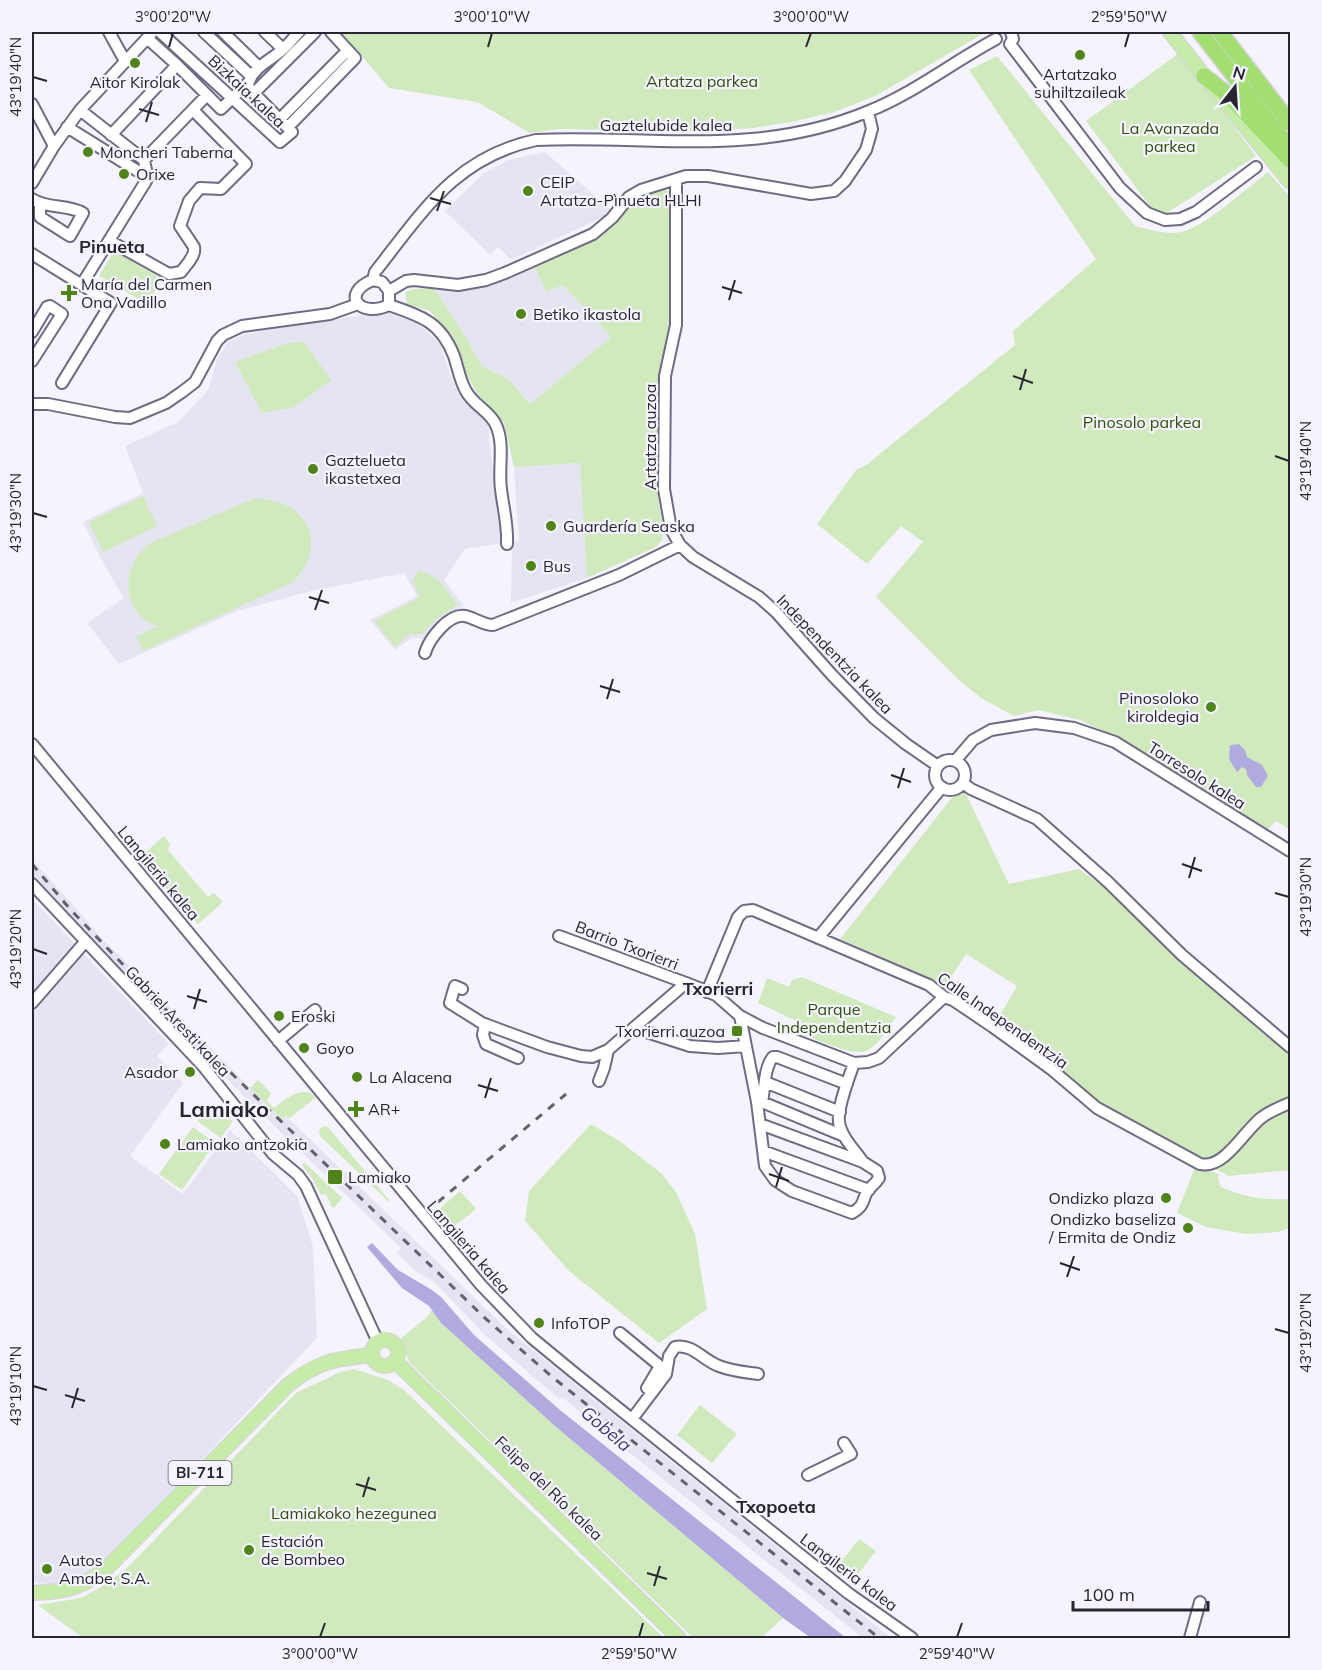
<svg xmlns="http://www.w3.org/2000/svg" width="1322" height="1670" font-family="Mulish,sans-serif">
<rect width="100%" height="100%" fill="#f4f3fe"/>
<!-- built -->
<path fill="#e5e4f1" d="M545,152L610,209L603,217L511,260L498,247L490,255L445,211L483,174L508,160Z
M534,265L563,285L611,337L530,404L508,379L482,366L467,339L434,288L486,284Z
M384,312L413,318L440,344L452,380L463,401L490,424L489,440L503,543L465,549L444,580L464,606L444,619L424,639L413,637L395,650L370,620L417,596L404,573L311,591L237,611L119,664L87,623L124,598L101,559L83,522L143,493L125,446L178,422L208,390L218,357L228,342L243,335L284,327Z
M580,463L587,578L511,603L512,543L519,540L514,467Z
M32,859L102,938L250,1088L282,1119L286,1116L509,1331L891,1638H863L617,1443L562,1397L559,1399L485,1335L434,1282L415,1271L397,1253L401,1248L257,1109L103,955L32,877Z
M32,899L75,944L32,993Z
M84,954L169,1044L157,1056L183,1083L130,1156L183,1194L230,1130L297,1196L313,1247L317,1338L111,1555L96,1569L73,1579L55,1585L32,1582V1014Z"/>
<!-- green -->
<path fill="#d0eabe" d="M341,32H986L877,95L835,112L791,122L753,128L708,131L558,129L530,133L477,102L389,88Z
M1179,53L1256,156L1159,218L1086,121Z
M997,56L1135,226C1151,230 1169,236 1185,231C1209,223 1247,188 1268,172L1290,197V491L1288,494L1290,497V827L1289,829L1276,821L1268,829L1114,736L1080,720L1038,710L1014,716L981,698L961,682L876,597L923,542L901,526L867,564L817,524L856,470L866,465L1015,345L1013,331L1096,259L969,70Z
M662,188L670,192L669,324L659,379L658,424V499L664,530L662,540L656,547L587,578L580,463L514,467L504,423L476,392L462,365L452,337L430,311L407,304L405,292L415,289L434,288L467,339L482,366L508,379L530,404L611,337L563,285L546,291L534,265L612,224L633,202L652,191Z
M114,251L162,279L147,304L99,276Z
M304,342L331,380L294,407L262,413L235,362L288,343Z
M143,496L157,526L103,552L89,522Z
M253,499C306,497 331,543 293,582L143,651L136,637L159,626C155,625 150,623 146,621C119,600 125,560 151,543Z
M418,571C438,574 446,590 458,605L438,618L422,634H410L395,647L374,621L420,597L413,581Z
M964,790L1009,884L1079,869L1142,915L1290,1038V1170L1229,1176L1097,1108L993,1027L1017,986L966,954L946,985L840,939L951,799Z
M164,836L170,844L168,850L208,897L214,893L223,902L198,924L139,858Z
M802,977L896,1017C888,1028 880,1043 868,1050C855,1058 814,1038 799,1033L803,1024L758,1003L767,978L789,987L792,980Z
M258,1080L271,1093L267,1101L274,1108C285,1099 303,1084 316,1097L290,1118L286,1116L282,1119L250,1088Z
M209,1104L233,1121L221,1138L197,1121Z
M591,1124L621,1142L661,1173L676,1192L695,1234L707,1309L659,1343L569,1271L525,1221L529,1191Z
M324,1126L328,1127L390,1201L389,1202L320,1136L319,1130Z
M193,1127L215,1143L182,1190L159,1174Z
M304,1162L342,1198L333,1209L326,1194L321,1195L312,1178L302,1165Z
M1195,1167L1219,1174L1218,1178L1221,1187C1246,1198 1263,1200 1290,1199V1228L1278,1232L1246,1234L1206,1227L1177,1213Z
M460,1191L476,1209L451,1229L436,1212Z
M432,1310L441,1323L555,1426L783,1618L761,1638H693L409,1362L400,1339L427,1317Z
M354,1369L388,1380L404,1390L664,1638H83L38,1605L81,1598L101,1587L126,1569L296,1393L338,1373Z
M700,1405L737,1434L712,1463L677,1435Z
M859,1539L876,1551L854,1579L838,1566Z"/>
<!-- water -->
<path fill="#b0aade" d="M1239,744L1245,750L1247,757L1262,765L1268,776L1261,787H1256L1247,775L1246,769L1242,767L1237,772L1229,759L1230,745Z
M372,1243L398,1270L432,1290L441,1297L474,1335L560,1410L846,1638H811L783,1618L555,1426L441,1323L429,1306L402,1288L367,1247Z"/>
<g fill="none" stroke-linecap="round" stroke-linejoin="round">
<!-- minor casing -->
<g stroke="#6e6b83" stroke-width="14">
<path id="minor" d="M109,32L125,61
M160,32L280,142L292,132L246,85
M204,32L251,76
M223,32L259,67
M265,32L283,49
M147,38L177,65L221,109L249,82C254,66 272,60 283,49C289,44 294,37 299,32
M1010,44L1120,188L1147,213L1165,220L1180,219L1196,212L1256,167
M1010,44L1013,39L1011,32
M254,93L315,32
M32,104L54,146
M280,119L347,51
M67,127L136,170L141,172L146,170L144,160L80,110
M288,127L355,58L331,32
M111,135L177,65
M144,160L207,95
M676,179V325L665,376L664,489L671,529L680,545L693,557L759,597L776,612L832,675L874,718L906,744L938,766
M32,183L54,146L80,110L151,34
M32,199C47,209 67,204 83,213L70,236L40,217V205
M110,241L169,274L181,272C186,265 196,256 194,247L180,226L189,201L200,188L221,189L246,164L193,110
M32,254L111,303L62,383
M373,280L375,272C423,211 456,157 536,140C653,135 757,158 869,111C914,93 953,62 996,39
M373,280L382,282L389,291V305C359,319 340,293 373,280Z
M82,284L146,181L148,175L146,170
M389,291L406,281L414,280L458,285L486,280L505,273L593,234L612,218L629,197L641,190L686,176H708L811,194L834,191L845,181L866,150L872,129L868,112
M389,305C421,316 441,322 454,356C458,368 460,381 466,391C473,405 490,411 496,425C505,445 498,468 501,489C503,507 508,525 507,544
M32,332L47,307L50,306L62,314L32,361
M32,404H48L115,417L130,418L166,403L182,392L195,382L217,341L223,335L242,326L330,314L358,304
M425,653C429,639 449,613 465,616C475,618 483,625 493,625L619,575L680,545
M32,744L481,1285L532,1338L572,1371L848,1593L912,1638
M935 775a15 15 0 1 1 30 0a15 15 0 1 1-30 0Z
M955,761L973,740L991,730L1035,723L1074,728L1115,742L1290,851
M963,783L971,789L1037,819L1108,882L1182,955L1290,1047
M32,884L203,1066L273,1154L298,1175L306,1186L378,1342
M559,936L686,983
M818,938L942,787
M462,989L455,986L450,1003L482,1023L547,1047L581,1056L592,1057L608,1050L686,983L716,995L740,1016L763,1028L854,1063L868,1062L879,1058L944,997
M707,992L738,917L744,911L753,910L929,985L944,997L953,1000L993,1027L1051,1069L1097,1108L1200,1164C1224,1170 1244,1131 1261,1118C1270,1111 1280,1107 1290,1103
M32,1003L85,942
M740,1016L757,1102L765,1166L775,1180L792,1191L852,1213C867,1204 861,1199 869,1189C873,1185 876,1183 879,1178L877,1171L863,1162L760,1124
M485,1024L483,1035L486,1044L518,1058
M634,1028L690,1046L718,1048L746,1046
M278,1041L315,1010
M854,1063C849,1078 837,1107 839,1122C841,1137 855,1150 863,1162
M599,1081L604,1068L608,1050
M765,1082L840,1112
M757,1102H762L844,1136
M762,1102C765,1087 764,1068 773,1057H777L847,1084
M763,1151L869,1190
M620,1333L660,1366L647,1388
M632,1419L666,1374L669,1356L675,1347C692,1343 704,1361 719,1366C731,1371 744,1372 758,1374
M808,1475L851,1454L844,1443
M1190,1638L1200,1602"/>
</g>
<!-- major casing -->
<g stroke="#d4d4d6" stroke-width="16">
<path id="major" d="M1170,32L1204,76L1290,182
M372 1353a13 13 0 1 1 26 0a13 13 0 1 1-26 0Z
M395,1361L679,1638
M32,1593C63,1592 79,1589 105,1570L288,1385C319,1361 334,1359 372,1355"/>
</g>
<!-- highway casing -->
<g stroke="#d4d4d6" stroke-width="18">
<path id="highway" d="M1200,32L1290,148
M1220,32L1290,123
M1204,76L1228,95L1290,160"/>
</g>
<!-- minor -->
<use href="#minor" stroke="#fff" stroke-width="10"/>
<!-- major -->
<use href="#major" stroke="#c7ebaa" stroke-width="14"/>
<!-- highway -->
<use href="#highway" stroke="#a2de72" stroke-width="15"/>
<!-- rail -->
<path stroke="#62616c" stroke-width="3" stroke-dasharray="8 8" stroke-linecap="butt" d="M32,864L70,909L171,1015L486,1319L551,1376L879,1638
M438,1202L566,1094"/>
</g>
<!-- ticks -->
<path fill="none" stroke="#272630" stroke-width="2" d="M169,47L173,33M488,47L492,33M806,47L811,33M1125,47L1129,33M33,77L47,81M139,109L159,115M146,122L152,102M430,198L451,204M437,211L444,191M722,287L742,293M729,300L735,280M1013,376L1033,383M1020,390L1026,369M1275,456L1289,461M33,513L47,517M309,597L329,603M315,610L322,590M600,686L620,692M607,699L613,679M891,775L911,782M898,788L904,768M1182,864L1202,871M1189,878L1195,857M1275,893L1289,897M33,949L47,954M187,996L207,1002M194,1009L200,989M478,1085L498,1091M485,1098L491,1078M769,1174L789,1181M776,1187L782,1167M1060,1263L1080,1270M1067,1277L1074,1256M1275,1329L1289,1333M33,1386L47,1390M65,1395L85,1401M72,1408L78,1388M356,1484L376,1490M363,1497L369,1477M647,1573L667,1579M654,1586L660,1566M320,1637L325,1623M639,1637L643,1623M957,1637L962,1623"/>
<!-- markers -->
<g fill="#508319" stroke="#f4f3fe" stroke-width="2">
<circle cx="1080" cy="55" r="6"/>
<circle cx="135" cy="63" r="6"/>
<circle cx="88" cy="152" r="6"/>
<circle cx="124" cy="174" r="6"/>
<circle cx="528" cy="191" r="6"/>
<path d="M66 284h6v6h6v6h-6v6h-6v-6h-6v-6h6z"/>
<circle cx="521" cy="314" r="6"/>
<circle cx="313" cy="469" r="6"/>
<circle cx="551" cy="526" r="6"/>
<circle cx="531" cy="566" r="6"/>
<circle cx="1211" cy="707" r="6"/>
<circle cx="279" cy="1016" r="6"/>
<rect x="731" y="1025" width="12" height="12" rx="3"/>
<circle cx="304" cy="1048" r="6"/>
<circle cx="190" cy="1072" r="6"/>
<circle cx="357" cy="1077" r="6"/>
<path d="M353 1100h6v6h6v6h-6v6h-6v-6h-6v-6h6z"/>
<circle cx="165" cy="1144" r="6"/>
<rect x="327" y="1169" width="16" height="16" rx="3"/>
<circle cx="1166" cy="1198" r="6"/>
<circle cx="1188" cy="1228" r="6"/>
<circle cx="539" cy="1323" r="6"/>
<circle cx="249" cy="1550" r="6"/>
<circle cx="47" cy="1569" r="6"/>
</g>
<g text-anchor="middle" stroke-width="4.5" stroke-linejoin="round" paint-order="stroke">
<!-- shield labels -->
<rect fill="#f4f3fe" stroke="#64646e" stroke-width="1.5" x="168.5" y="1461" width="63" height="24" rx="4.5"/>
<g font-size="15" font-weight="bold" fill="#272630">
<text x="200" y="1478">BI-711</text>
</g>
<!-- poi labels -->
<g font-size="16" fill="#272630" stroke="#f4f3fe" text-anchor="start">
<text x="1080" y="80" text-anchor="middle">Artatzako<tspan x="1080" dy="18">suhiltzaileak</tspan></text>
<text x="135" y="88" text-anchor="middle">Aitor Kirolak</text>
<text x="100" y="158">Moncheri Taberna</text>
<text x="136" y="180">Orixe</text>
<text x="540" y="188">CEIP<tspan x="540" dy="18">Artatza-Pìnueta HLHI</tspan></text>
<text x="81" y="290">María del Carmen<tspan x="81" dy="18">Ona Vadillo</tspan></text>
<text x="533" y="320">Betiko ikastola</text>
<text x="325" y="466">Gaztelueta<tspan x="325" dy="18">ikastetxea</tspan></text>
<text x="563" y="532">Guardería Seaska</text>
<text x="543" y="572">Bus</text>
<text x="1199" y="704" text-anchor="end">Pinosoloko<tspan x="1199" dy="18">kiroldegia</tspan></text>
<text x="291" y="1022">Eroski</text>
<text x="725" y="1037" text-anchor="end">Txorierri auzoa</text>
<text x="316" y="1054">Goyo</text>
<text x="178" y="1078" text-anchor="end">Asador</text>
<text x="369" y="1083">La Alacena</text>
<text x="368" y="1115">AR+</text>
<text x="177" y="1150">Lamiako antzokia</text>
<text x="348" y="1183">Lamiako</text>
<text x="1154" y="1204" text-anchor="end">Ondizko plaza</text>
<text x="1176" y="1225" text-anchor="end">Ondizko baseliza<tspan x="1176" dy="18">/ Ermita de Ondiz</tspan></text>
<text x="551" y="1329">InfoTOP</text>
<text x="261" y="1547">Estación<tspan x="261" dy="18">de Bombeo</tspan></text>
<text x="59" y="1566">Autos<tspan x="59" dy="18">Amabe, S.A.</tspan></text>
</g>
<!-- park labels -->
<g font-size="16" fill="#2d4f07" stroke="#f4f3fe">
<text x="702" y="87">Artatza parkea</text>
<text x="1170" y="134">La Avanzada<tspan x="1170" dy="18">parkea</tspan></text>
<text x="1142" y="428">Pinosolo parkea</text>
<text x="834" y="1015">Parque<tspan x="834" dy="18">Independentzia</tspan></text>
<text x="354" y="1519">Lamiakoko hezegunea</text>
</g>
<!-- street labels -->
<g font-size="16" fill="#272630" stroke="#f4f3fe">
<text transform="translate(247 91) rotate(43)" y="6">Bizkaia kalea</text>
<text x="666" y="131">Gaztelubide kalea</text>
<text transform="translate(650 437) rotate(-90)" y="6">Artatza auzoa</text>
<text transform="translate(835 654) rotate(46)" y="6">Independentzia kalea</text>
<text transform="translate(1197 775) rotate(32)" y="6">Torresolo kalea</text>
<text transform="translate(159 873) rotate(50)" y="6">Langileria kalea</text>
<text transform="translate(627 945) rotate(21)" y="6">Barrio Txorierri</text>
<text transform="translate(1003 1020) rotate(35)" y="6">Calle Independentzia</text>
<text transform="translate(178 1021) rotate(47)" y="6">Gabriel Aresti kalea</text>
<text transform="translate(469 1247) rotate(49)" y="6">Langileria kalea</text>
<text transform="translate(549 1488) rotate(44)" y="6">Felipe del Río kalea</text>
<text transform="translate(849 1572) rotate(37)" y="6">Langileria kalea</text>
</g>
<!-- neighbourhood labels -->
<g font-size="18" font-weight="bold" fill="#272630" stroke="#f4f3fe">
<text x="112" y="253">Pinueta</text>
<text x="718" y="995">Txorierri</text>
<text x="776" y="1513">Txopoeta</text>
</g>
<!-- water labels -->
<g font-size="18" font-style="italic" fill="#423574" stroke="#f4f3fe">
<text transform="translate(606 1429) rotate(40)" y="6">Gobela</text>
</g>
<!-- district labels -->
<g font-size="22" font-weight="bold" fill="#272630" stroke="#f4f3fe">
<text x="224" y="1117">Lamiako</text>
</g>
</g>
<!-- border -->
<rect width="1322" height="1670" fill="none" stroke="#f4f3fe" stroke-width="66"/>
<!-- north arrow -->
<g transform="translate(1235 87) rotate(17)" stroke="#f4f3fe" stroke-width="4.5" paint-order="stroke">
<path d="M0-4.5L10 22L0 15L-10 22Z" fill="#272630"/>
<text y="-9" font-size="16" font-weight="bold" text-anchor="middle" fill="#272630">N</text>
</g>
<!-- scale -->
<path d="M1073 1601v9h135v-9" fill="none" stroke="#272630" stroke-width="3"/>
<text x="1082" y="1601" font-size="18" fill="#272630" stroke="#f4f3fe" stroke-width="4.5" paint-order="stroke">100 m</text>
<rect x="33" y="33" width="1256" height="1604" fill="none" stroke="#272630" stroke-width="2"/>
<g font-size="15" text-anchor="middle" fill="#272630">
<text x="173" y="22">3°00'20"W</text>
<text x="492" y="22">3°00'10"W</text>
<text x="811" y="22">3°00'00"W</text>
<text x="1129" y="22">2°59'50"W</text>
<text transform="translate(16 77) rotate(-90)" y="5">43°19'40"N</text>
<text transform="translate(1306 461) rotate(-90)" y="5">43°19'40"N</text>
<text transform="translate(16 513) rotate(-90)" y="5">43°19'30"N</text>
<text transform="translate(1306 897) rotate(-90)" y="5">43°19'30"N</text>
<text transform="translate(16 949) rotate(-90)" y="5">43°19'20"N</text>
<text transform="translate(1306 1333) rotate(-90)" y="5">43°19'20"N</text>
<text transform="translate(16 1386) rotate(-90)" y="5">43°19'10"N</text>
<text x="320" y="1659">3°00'00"W</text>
<text x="639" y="1659">2°59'50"W</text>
<text x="957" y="1659">2°59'40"W</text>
</g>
</svg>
